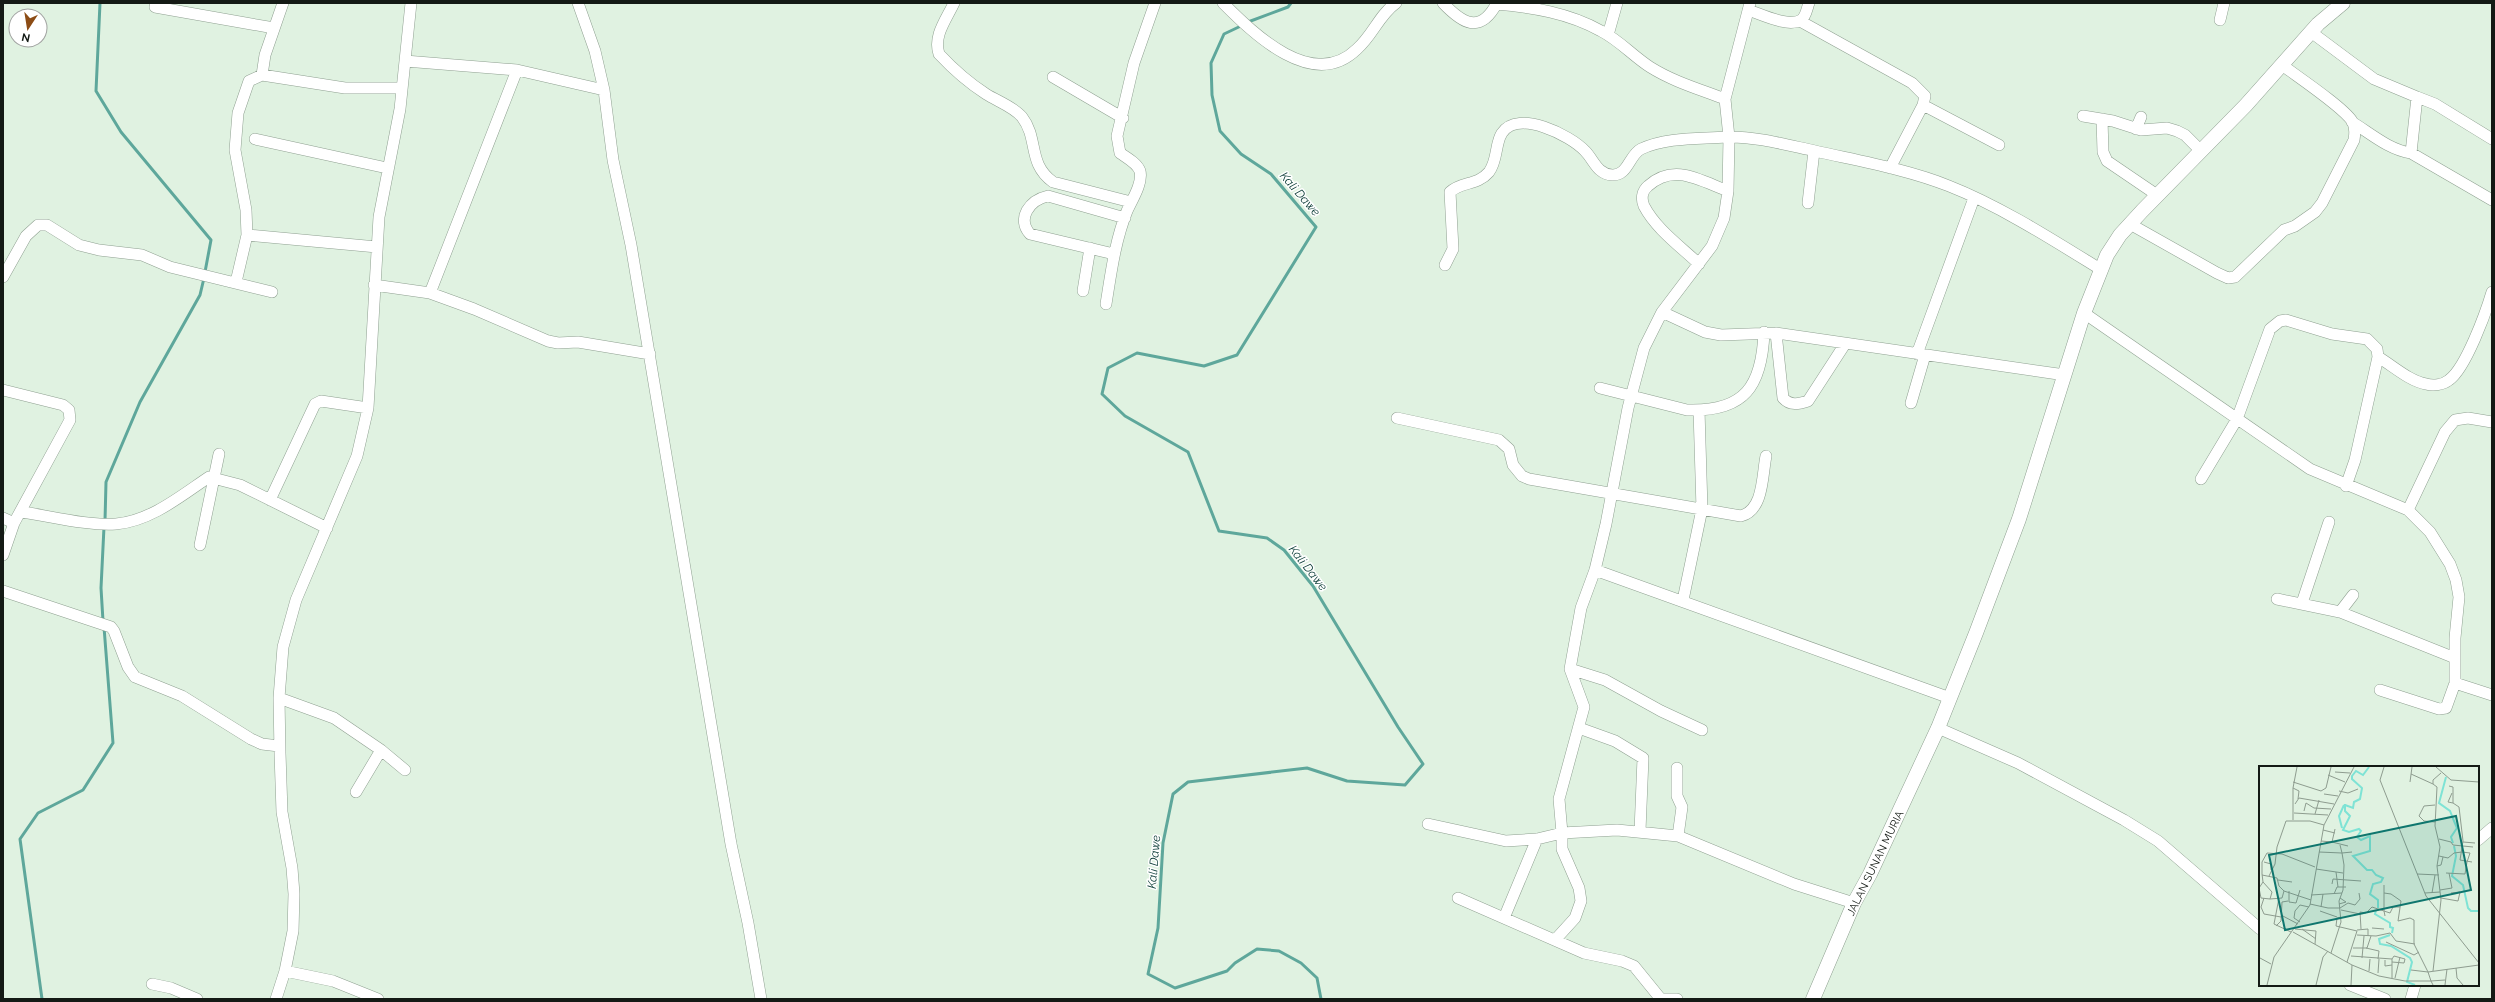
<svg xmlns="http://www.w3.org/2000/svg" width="2495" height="1002" font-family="Raleway,sans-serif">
<rect width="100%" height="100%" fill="#e0f2e1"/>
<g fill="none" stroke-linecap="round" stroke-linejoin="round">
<!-- stream -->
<path stroke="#5ea79b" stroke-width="3" d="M100,3L96,91L121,132L211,240L205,272
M1248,22L1288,7L1291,3
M1243,25L1224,34L1211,63L1212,95L1220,131L1241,154L1271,174L1316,227L1237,355L1204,366L1137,353L1108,368L1102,394L1125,416L1188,452L1219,531L1267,538L1284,550L1313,586L1398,727L1423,764L1405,785L1347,781L1307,768L1188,782L1173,794L1163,843L1158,928L1148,974L1175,988L1227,971L1235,963L1257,949L1279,951L1301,963L1317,978L1321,999
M105,521L106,482L140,402L200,295L204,278
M103,621L101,588L104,527
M42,999L20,839L38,813L83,790L113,743L104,627"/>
<!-- minor casing -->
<g stroke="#8fa091" stroke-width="12">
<path id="minor" d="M156,3L155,7L274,28
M578,3L595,51L604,90L613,160L631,245L731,844L748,923L761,999
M954,3C946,20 933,36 939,54C953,69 969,83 986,94C997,101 1014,107 1022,117C1039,139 1027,163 1053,182L1131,202
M1223,3C1254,34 1313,92 1357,49C1373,35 1379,15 1396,3
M1443,3C1462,23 1480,35 1497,3
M1750,3L1725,99L1729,137L1728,191L1724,218L1712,246L1662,312L1644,348L1628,408L1606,524L1595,570L1581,608L1570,669L1584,707L1559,799L1562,833L1617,830L1678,836L1794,884L1854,903
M1496,4C1532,7 1569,13 1601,31C1619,40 1633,56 1650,67C1674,82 1699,89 1725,99
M1748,10C1761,14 1788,28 1801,20C1806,17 1807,8 1809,3
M2220,20L2224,3
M1800,21L1912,83L1925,96L1923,105L1999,145
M2311,32L2374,79L2417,97L2411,153L2492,200
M1608,35L1617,3
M405,61L517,70L604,90
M262,75L265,55L283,3
M1053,77L1123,118
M2417,97L2435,104L2492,139
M2083,116L2113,121L2141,130L2167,128L2177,131L2185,135L2201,151
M2102,119L2103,152L2107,161L2157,195
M2352,122C2370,133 2389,150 2411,153
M2136,129L2141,117
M255,139L387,168
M1890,168L1923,105
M1808,203L1814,151
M2130,224L2217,273L2228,278L2235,277L2284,230L2295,226L2315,212L2322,203L2354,140C2355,134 2356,127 2352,121C2343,107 2298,77 2282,65
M247,235L377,247
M1114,254L1030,234C1016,218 1030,200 1048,196L1125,218
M1699,264C1680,246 1656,229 1644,206C1641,199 1642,191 1648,186C1674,163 1699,180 1728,191
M1445,265L1453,249L1450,192C1462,181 1477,186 1489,172C1498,160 1495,143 1502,133C1518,109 1570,135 1585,151C1594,160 1597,174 1612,175C1628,176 1629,155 1641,149C1666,137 1699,139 1726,137C1755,136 1787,145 1815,151C1859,161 1906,169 1949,186C2000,206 2053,240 2100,269
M3,277L26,236L38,225H47L79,245L99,250L142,255L170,267L272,292
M236,282L247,235L246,210L235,150L238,113L249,81L262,75L345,88H402
M374,285L430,293L474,309L548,341L558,343L578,342L650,354
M1083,291L1090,248
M430,293L517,70
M1106,304C1111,273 1115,241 1127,211C1132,200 1143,183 1140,171C1137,163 1127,158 1120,153L1117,136L1134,63L1155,3
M1662,312L1705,332L1721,335L1776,333L2065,375
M2084,313L2310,469L2408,510L2430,532L2450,564L2456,580L2459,597L2455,638V683L2492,695
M1776,333L1783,398C1790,406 1799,404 1808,401L1845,344
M1917,354L1974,198
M2378,357C2392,365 2409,381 2426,384C2433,386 2443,385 2449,380C2466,368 2486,312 2492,292
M1600,388L1687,410C1745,412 1762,386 1764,332
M3,390L63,405L69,410L70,420L14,523L3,555
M1911,403L1925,355
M1397,418L1499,440L1509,449L1513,465L1522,476L1529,479L1741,516C1764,510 1762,475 1766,456
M2201,479L2237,419L2270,329L2280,321L2286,320L2332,334L2367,339L2377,349L2378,357L2355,460L2346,486
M270,500L315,404L321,401L368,408
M2408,510L2445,432L2455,420L2468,418L2492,422
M22,512C50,516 88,526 116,524C151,521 182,495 209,477L240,485L327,528
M3,518L14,523
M200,545L219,454
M1595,570C1713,613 1831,656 1950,698
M3,591L111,627L114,631L128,667L135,677L182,696L251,739L262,744L279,746
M2277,599L2340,612L2455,658
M1683,600L1702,509L1699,410
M2302,603L2329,522
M2340,612L2353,595
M1570,669L1605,680L1661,711L1702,730
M2380,690L2439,709L2446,708L2455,683
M279,698L334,718L381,750L405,770
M1579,728L1615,741L1643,758L1640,831
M1938,728L2018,763L2124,820L2158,841L2260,929
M1677,768V796L1682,807L1678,836
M356,792L381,750
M1428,824L1506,841L1537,839L1562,833V849L1579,888L1581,901L1575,918L1555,940
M2478,840L2492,828
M1458,898L1584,953L1622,961L1634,966L1660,998
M1504,918L1537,839
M285,971L333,981L378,999
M152,984L171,988L197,999
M2350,985L2385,999
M276,999L285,971L293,931L294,894L292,868L282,812L280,753L279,698L283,647L296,600L357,456L368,408L379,217L400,109L411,3
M1658,999H1677
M2411,999L2415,985"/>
</g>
<!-- major casing -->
<g stroke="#8fa091" stroke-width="15">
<path id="major" d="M1813,999L1854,903L1870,874L1938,728L1976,633L2019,519L2084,313L2107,255L2120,235L2142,211L2246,105L2318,24L2343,3"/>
</g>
<!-- minor -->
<use href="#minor" stroke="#fff" stroke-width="11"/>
<!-- major -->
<use href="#major" stroke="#fff" stroke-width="14"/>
</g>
<g text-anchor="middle" stroke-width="3" stroke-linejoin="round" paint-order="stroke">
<!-- street labels -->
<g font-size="11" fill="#141a15" stroke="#fff">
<text transform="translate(1875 863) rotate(-64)" y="4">JALAN SUNAN MURIA</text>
</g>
<!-- water labels -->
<g font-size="12" font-style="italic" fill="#083a34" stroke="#fff">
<text transform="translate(1300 194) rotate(49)" y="4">Kali Dawe</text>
<text transform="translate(1308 568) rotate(52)" y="4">Kali Dawe</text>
<text transform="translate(1154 862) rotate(-85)" y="4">Kali Dawe</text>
</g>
</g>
<!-- overview -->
<g transform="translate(2259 766)">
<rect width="220" height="220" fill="#e0f2e1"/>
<path fill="none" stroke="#7ee3d5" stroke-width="2" d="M187,11L180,37L191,45L195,55L198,62L192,71L194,77M86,38V45L91,50L84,64L90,66L100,63L102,65L98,71L102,74L111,70V85L94,90L108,104H113L117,109L124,112L122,116L114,118L111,128L119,134V142M86,39L94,42L95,36L101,33L103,22L93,13V10L97,5L104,9L110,1M83,62L80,50L85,39M195,80L197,90L193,110L204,119L209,142L212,145H220M117,144L116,148L131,157V161L134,162L133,167M131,169L120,173L121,178L132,180L151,192L153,196L148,216L156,219"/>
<path fill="none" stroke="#8e9c8f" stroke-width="1" d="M125,1L121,14L167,130L220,197M177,1L192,14L220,16M76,6L91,7M152,8L174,18M69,9L86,16M34,16L62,25L67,22L72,1M151,16L153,1M190,20L194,21V37L200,41L204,75L201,94L213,96M34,22L40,25L39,33M80,25L89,27L99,23M193,27L189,36L194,37M65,28L79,30M36,38L40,32L75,38M45,45L47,37L55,42L72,43M35,47L69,49M56,48L60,34M34,54V22L38,1M176,56L165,55L160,50L165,40L176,39M64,64L76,67M180,73L192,76L194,79L214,81M62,75L73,76L76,63M73,76L89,80M204,76L216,77M81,79L83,87L93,86M60,86L83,87L85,99L84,124L80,135L82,156L72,187M203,86L211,87L208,96M180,90L189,92L195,87L203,86M5,96L12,98V104M178,100L182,99L184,91M57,103L84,107M77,106L79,121M187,107L206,108L208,96M158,108L180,109M3,109L18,112L20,120L25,125L52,134M10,110L16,98L18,81L27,55H51L65,59M19,114L33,116M4,116L0,122L2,132L11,133M73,118L74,113L102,115M125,119V145M181,124L193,122L190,107M25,125L23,132L11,133L13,126L4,116L3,108V96L8,87L23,88L56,101M30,125V136L37,137L41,124M125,127L132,128L142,135L139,155L151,152L155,154V178L169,206L152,204M166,127L181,126M173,127L176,109M75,128L78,121H87M52,129L83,127M5,132L2,141L5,148L22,151M20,132L15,158L32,166M182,132L199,135L201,126L192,127M51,138L69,142H81L89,137L96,139L101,133L100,127M80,138L87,136L81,132M62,141L64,128M82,144L101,148M61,145L78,151M22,149L39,158M126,150L125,145L131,147L134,141H141M82,151L78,152L77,160L98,165L88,196M41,156L35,152L36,145L41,139L50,141M17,160L22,155L23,136L29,135M113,162L125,163M36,163L57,165L56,178M43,163L57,173M102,163L101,146L107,147L113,141L125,145M98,164L109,163V170M34,166L93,199L120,210L146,215H172L169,206L220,199M98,169L117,170L131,167L137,175L156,178M127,176L155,189L160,186M94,182H108L112,170M107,182L120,185L119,193M92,190L133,193M1,192L12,198M103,192L105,170M126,194V200L133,199M197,202L198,212L204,219M110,205L111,193M174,205L182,134L178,100L181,81L176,60L178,21L174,18V14L182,7M119,207L120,193M133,212V193L135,190L146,193L145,197L133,196M136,212L141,191M8,219L15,191L51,139L65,59L95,1M57,219L64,191L69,185M92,219L93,199M174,219L172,215L186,214M186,219L188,203"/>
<path fill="#0f766e" fill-opacity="0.15" stroke="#0f766e" stroke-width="2" d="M197,50L212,124L26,164L10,89Z"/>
<rect width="220" height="220" fill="none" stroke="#141a15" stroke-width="2"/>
</g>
<!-- border -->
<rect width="2495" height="1002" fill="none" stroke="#141a15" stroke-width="8"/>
<!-- north arrow -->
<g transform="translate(28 28) rotate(192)"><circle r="19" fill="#ffffff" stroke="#a1a3a1"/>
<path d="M0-3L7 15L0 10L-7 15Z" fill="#8c4c15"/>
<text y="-6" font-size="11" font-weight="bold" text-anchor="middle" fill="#141a15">N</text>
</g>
</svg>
